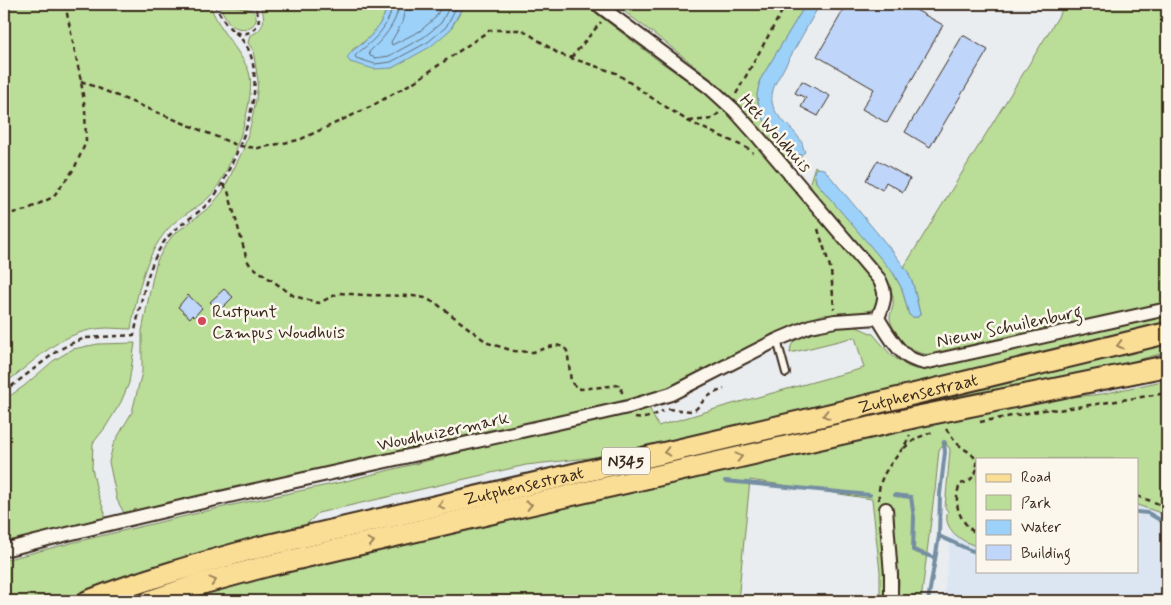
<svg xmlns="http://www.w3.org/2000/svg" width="1171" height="605" font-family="Mynerve,sans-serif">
<rect width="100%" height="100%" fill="#e9edf0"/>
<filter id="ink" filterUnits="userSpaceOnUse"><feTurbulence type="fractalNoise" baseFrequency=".02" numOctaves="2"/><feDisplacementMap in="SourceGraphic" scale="10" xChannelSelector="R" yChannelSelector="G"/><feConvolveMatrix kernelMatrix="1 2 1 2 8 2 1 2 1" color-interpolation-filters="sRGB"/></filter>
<g filter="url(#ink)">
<!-- built -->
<path fill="#dce6f3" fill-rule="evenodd" d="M1167,404V601H943L962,444ZM977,459H1137V571H977Z"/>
<!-- green -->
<path fill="#badd98" stroke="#7a845b" d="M4,4H209C213,13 218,22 223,31C230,41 249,65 250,76C255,105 230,173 212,194C199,209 179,215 167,230C144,257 137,295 131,329C123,329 115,328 107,328C62,329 37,360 4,384V37L9,36L4,21Z
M259,4H388C382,26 371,38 352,50L350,62L392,68L407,59L450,30L459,15L463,4H584L655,58L712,98L743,127L875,280L878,295V301L875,306L872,309L867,312L861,313L822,315L800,322L667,389L652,396L129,514L124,513L117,500L109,462L113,445L132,412L142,372V331L153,276L157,261L165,246L173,235L211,206L223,191L243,150L251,124L256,100L258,81L253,50L248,43L250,35C265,31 267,16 259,4Z
M619,4H806L760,80L757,95L760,113L768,126L791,152L794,154L800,155L802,157L793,162L786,163L734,105L717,84L666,43L617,6Z
M1066,4H1167V303L933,355C916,354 904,348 896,332C893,327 890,323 890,317C890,314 892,310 893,306C894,296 891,288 886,280L812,192L810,182L815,166L817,168L814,171L816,182L892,271L902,289L909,315L913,317H918L920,314L913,284L904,267Z
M220,7C229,7 242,6 251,10C266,20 246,37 230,24C226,19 223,13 220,7Z
M1167,315V325L666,443L606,456L526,465L318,513L304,527L235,543L129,576L61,601H4V560L12,558L75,542L228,506L342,482L582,422L649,407L658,426L725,406L864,368L855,337L790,353L791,346L797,336L810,330L852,325L873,334L891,355L907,366L915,369H928Z
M1167,342V352L1105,369L194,579L128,601H115L197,574L275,552Z
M135,343L129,383L121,402L105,428L93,443L92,468L97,491L105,513L104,520L4,545V400L24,386L53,361L73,349L98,344Z
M1167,380V516L1155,511L1137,505V459H977V546C963,543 941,528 948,511L945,508L950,450L949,447L947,446L946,441L942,442L943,447L940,448L939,450L935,491L934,496L921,601H898L899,582L891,506L879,507L884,543L886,601H880V572L872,499L750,480L738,601H175L283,572L494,522L1026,402L1102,394Z"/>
<!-- water -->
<path fill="#9cd1fa" stroke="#758ea2" d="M388,4H463V6L450,30L430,47L392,68L374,69L350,62L347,58C352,50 355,49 362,44C375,33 384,20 388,4Z
M806,4H820L775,84C763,114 788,120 801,141C803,144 803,149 805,152L801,155L794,154L791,152L768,126L760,113L757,95L760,80Z
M817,168L824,169L893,252L908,272L913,284L920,314L918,317H912L909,315L902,289L894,274L816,182L814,171Z"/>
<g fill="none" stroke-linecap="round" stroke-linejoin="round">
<!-- shore -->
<path stroke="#626d76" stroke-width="1" d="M392,4C391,22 378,37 364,48C361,51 358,52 355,56L356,58L375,64L391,62L428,42L446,27L458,4
M399,4C397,24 383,39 369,52L370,56L376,58L389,56L424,37L441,23L451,4
M406,4L402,23L391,42L392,45L420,31L435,18L443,4"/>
<!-- stream -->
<path stroke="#758ea2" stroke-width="4" d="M725,481L870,495
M895,495L911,497L914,518L913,550L935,558
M1137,512L1148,513L1167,524
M939,536L970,550L977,552
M928,601L939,536L940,494L945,452L944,442"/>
</g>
<!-- building -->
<path fill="#bfd5f9" stroke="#3b2a1e" d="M847,4H905L943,25L887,123L862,109L874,89L817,56Z
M963,35L988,50L930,147L905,132Z
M802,81L830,96L818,116L801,107L806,98L795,93Z
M878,160L910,179L903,192L886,182L882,190L866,180Z
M224,289L233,297L219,311L210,302Z
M188,295L202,308L194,317L192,315L190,318L178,307Z"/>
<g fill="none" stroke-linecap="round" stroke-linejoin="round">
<!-- lane casing -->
<g stroke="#3b2a1e" stroke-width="10">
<path id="lane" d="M777,340L786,373"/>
</g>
<!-- street casing -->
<g stroke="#3b2a1e" stroke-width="16">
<path id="street" d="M597,4L710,88L734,110L759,138L879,279C888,295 884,302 878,318
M878,318C885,330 899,354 912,359C916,361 921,362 924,363L1167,309
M886,509L891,575V601
M4,550C210,497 420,455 628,407L671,394L777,340L810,326L835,321L878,318"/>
</g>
<!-- primary casing -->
<g stroke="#3b2a1e" stroke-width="24">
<g id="primary">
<path id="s1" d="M88,601C144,579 202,563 260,547L840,412L1167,333"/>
<path d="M150,601L197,585L267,566L493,513L916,417L1167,366"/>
</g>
</g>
<!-- path -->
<path stroke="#3b2a1e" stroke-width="2.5" stroke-dasharray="5 4" stroke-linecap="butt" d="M214,4C219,12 226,27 235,32C253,40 271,16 248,4
M225,4H227
M571,58L601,22
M81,81L239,146L258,148L299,140L370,107L417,80L490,30H523L559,54L616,73L652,98L688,121L751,150L753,153
M736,94L786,4
M689,121L712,119L719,113
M223,184L228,191L247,260L250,265L294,296L319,303L339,293L364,295L413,296L425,298L437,304L488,343L514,351L533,352L556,345L564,347L567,351L568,356L571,382L577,388L581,389L620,385L623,396
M4,215L26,210L53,197L74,169L86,142L85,109L81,81L65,4
M818,229L831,270L834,309
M4,392L57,351L70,344L85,338L134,335C141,305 145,272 162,245C174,225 197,217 212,199C222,187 227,173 234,159C248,127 262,88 250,53C247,45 241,38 235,32
M668,409L691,411L696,409L707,397L714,393L724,389
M635,418C645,420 654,415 663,411
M980,422L1049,409L1058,410L1167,393
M946,429C950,434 954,440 959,445C968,453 975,452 977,466
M904,448L917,438L935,431
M977,469C973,478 970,482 960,484C952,504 960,523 977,534
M1137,496L1159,504L1167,510
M879,500C876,471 900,459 910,435"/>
<!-- lane -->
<use href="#lane" stroke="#fbf7ec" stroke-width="6"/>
<!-- street -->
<use href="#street" stroke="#fbf7ec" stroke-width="12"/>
<!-- primary -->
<use href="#primary" stroke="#fbde96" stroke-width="20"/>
</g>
<!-- one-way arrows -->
<defs><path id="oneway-chevron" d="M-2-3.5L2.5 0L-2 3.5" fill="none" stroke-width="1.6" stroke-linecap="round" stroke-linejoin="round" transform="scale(1.25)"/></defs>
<g stroke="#9b845a">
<use href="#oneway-chevron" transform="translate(1120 345) rotate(166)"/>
<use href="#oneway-chevron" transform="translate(826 415) rotate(167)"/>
<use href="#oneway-chevron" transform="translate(667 452) rotate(167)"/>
<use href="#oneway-chevron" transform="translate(739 457) rotate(-13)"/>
<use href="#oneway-chevron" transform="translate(441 505) rotate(167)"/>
<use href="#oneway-chevron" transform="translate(529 505) rotate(-13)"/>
<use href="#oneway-chevron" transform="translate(371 542) rotate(-13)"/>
<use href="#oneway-chevron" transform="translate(213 581) rotate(-15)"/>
</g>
</g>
<!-- markers -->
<circle fill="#d1495b" stroke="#fbf7ec" stroke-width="2" cx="202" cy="321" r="5"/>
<g text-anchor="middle" stroke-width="5" stroke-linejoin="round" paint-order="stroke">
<!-- shield labels -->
<rect fill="#fbf7ec" stroke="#75685c" stroke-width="1" x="602" y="447.5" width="48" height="27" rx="4"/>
<g font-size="16" font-weight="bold" fill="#3b2a1e">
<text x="626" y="467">N345</text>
</g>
<!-- street labels -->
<g font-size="18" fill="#3b2a1e" stroke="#fbf7ec">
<text transform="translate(776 133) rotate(48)" y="6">Het Woldhuis</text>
<text transform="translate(1009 326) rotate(-12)" y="6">Nieuw Schuilenburg</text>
<text dy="6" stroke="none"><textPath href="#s1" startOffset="856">Zutphensestraat</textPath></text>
<text transform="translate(443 431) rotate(-12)" y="6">Woudhuizermark</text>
<text dy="6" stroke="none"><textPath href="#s1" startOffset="451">Zutphensestraat</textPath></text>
</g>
<!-- poi labels -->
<g font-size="18" fill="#3b2a1e" stroke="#fbf7ec" text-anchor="start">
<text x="212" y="317">Rustpunt<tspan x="212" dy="21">Campus Woudhuis</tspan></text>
</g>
</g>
<!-- margin -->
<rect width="1171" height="605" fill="none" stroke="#fbf7ec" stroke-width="20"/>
<rect x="10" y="10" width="1151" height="585" fill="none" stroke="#3b2a1e" stroke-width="2" filter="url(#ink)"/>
<!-- legend -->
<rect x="976" y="458" width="162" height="115" fill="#fbf7ec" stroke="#aea59a"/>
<rect x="986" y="474" width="25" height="8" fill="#fbde96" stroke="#aea59a"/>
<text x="1021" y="482" font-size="15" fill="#3b2a1e">Road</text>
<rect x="986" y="495" width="25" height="15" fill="#badd98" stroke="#aea59a"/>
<text x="1021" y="508" font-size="15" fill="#3b2a1e">Park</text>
<rect x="986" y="520" width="25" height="15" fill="#9cd1fa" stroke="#aea59a"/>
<text x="1021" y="532" font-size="15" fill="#3b2a1e">Water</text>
<rect x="986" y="545" width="25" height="15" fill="#bfd5f9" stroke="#aea59a"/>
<text x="1021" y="558" font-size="15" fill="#3b2a1e">Building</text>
</svg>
